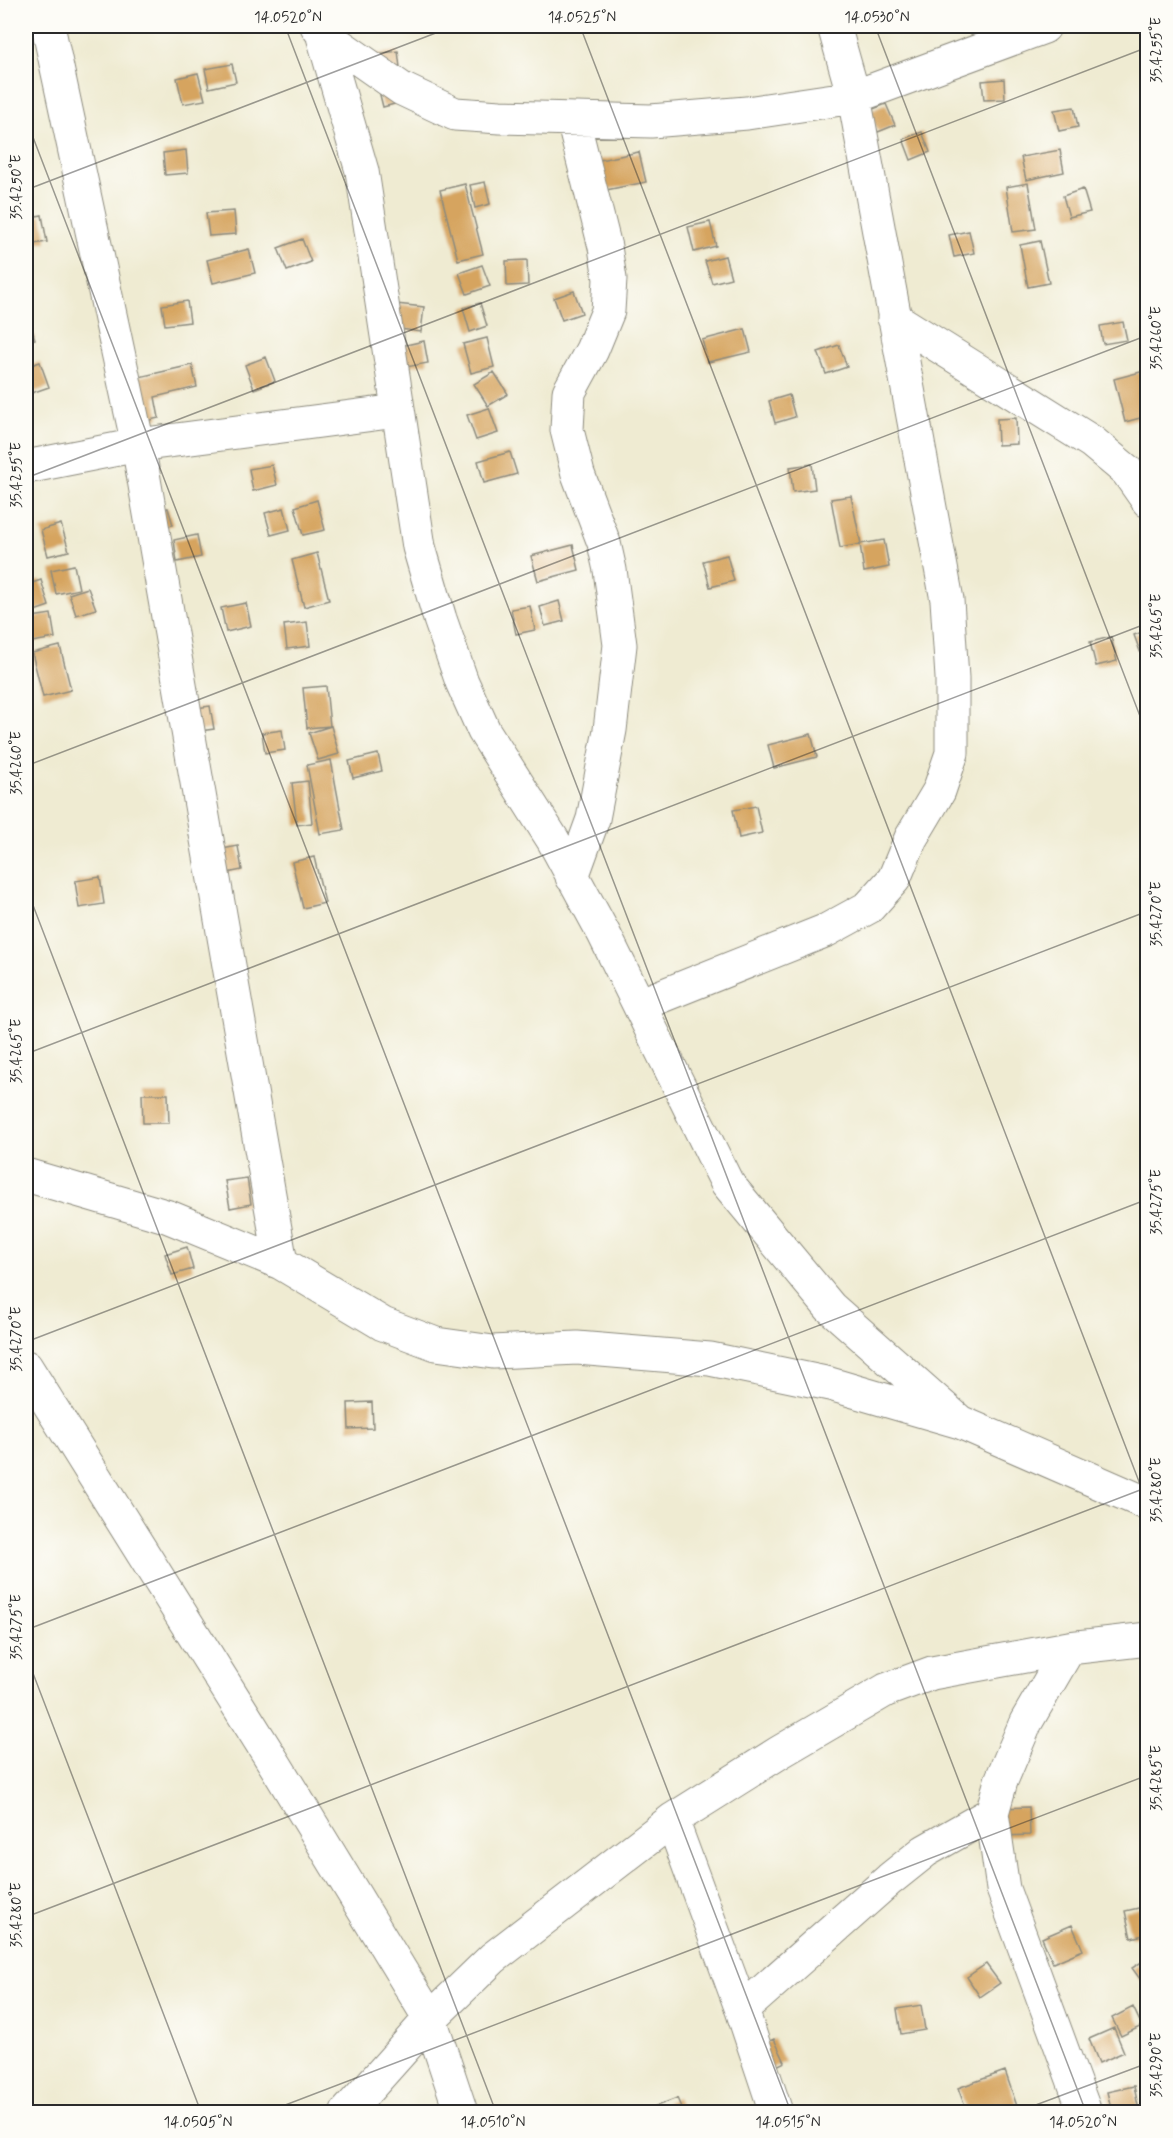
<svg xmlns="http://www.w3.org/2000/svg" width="1173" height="2138" font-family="Mynerve,sans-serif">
<rect width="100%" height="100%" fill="#fdfcf7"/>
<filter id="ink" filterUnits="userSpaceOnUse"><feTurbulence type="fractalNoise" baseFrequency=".0167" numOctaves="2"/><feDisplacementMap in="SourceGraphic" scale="12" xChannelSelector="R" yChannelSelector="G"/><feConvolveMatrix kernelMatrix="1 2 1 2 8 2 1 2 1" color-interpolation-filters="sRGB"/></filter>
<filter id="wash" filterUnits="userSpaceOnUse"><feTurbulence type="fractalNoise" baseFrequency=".008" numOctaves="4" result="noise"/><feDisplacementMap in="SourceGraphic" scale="24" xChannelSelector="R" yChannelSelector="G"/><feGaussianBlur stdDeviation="1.35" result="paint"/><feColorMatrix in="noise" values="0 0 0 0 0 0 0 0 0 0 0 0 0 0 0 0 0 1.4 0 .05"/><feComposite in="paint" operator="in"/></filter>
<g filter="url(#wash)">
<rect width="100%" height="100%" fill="#efebd2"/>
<g id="blocks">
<!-- building -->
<path fill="#d6a45e" d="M398,51L401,76L375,54Z
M232,64L236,82L209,88L205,69Z
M198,73L205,100L183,104L177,78Z
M1004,79L1005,99L984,100L982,81Z
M378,87L406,101L383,107Z
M886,104L895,125L878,132L868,111Z
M1074,107L1078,127L1059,131L1054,110Z
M922,132L930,152L911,160L903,139Z
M186,150L188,173L165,175L163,153Z
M1060,150L1064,172L1026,180L1021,157Z
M639,152L646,182L601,191L595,161Z
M485,182L490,204L475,208L470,185Z
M1028,183L1036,229L1013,232L1006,187Z
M465,184L483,254L458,260L440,190Z
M1083,189L1090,212L1069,217L1063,196Z
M234,211L236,234L209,236L206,213Z
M42,215L47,242L26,245V218Z
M710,222L716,246L694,252L688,227Z
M969,231L974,253L954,257L949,235Z
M302,239L311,262L287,271L278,248Z
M1040,241L1049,283L1028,287L1020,245Z
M249,249L255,273L213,283L207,260Z
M725,256L731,278L712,283L705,261Z
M527,260L528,285L507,286L506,261Z
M482,265L490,286L467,294L459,273Z
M574,291L582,313L562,320L554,298Z
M187,301L190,322L165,325L162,305Z
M480,303L487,326L470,332L463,308Z
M396,304L424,307L421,332L393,328Z
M28,317L35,339L26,342V318Z
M1123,322L1127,340L1103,344L1100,326Z
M745,329L751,352L708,362L702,340Z
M487,338L494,367L471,373L463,344Z
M424,341L428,363L401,368L397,347Z
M839,345L847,367L826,374L818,352Z
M266,357L275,381L254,389L245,365Z
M40,362L49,387L26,395V367Z
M192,365L197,387L155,397L159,418L136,423L126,380Z
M1148,370V416L1125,422L1114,379Z
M494,372L508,394L488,406L474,384Z
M789,395L795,417L775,423L769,401Z
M489,408L498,433L476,440L467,415Z
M1016,418L1017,444L998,445L997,419Z
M510,452L517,474L484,483L478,461Z
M812,464L815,489L793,492L790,467Z
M272,465L277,485L253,491L249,469Z
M851,496L861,544L840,548L831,499Z
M317,500L325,530L303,535L295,507Z
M168,508L173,525L152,530L148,513Z
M284,508L290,530L271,535L265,513Z
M61,524L69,551L48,556L41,530Z
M197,535L201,557L177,562L174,540Z
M884,540L889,567L864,572L860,544Z
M573,545L579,570L538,581L531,556Z
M317,553L329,600L304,607L292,560Z
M727,555L734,581L710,587L703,561Z
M74,565L79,589L56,594L51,570Z
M41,580L49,606L26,614V585Z
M88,588L96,609L76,615L69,594Z
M559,601L564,621L545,626L540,607Z
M246,603L251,626L226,632L221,608Z
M530,606L535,630L516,634L511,609Z
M51,614L55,638L26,643V618Z
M307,622L310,646L287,649L284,625Z
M1148,630V661L1144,662L1134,635Z
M1111,637L1117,661L1096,666L1090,642Z
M60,646L71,690L43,697L32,653Z
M326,686L330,726L307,728L303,688Z
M210,706L214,729L193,732L189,709Z
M331,726L339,754L318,760L309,733Z
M282,730L285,750L265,753L262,733Z
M811,734L817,757L774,768L768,745Z
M378,754L382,771L353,778L349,761Z
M331,760L344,830L320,834L307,765Z
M308,781L312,823L297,825L292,783Z
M756,806L762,833L739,838L733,810Z
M238,846L242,870L222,874L217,850Z
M314,857L325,903L303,908L292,862Z
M100,877L104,904L79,908L75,881Z
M142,1094H168L169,1123H143Z
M247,1178L251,1204L230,1208L225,1181Z
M187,1247L193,1269L172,1275L165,1254Z
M372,1402L373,1428L349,1429L348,1403Z
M1029,1807L1030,1835L999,1836L998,1808Z
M1148,1906V1934L1131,1938L1125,1911Z
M1072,1925L1083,1950L1053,1963L1042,1938Z
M1148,1958V1990L1132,1968Z
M986,1964L1000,1983L980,1997L967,1977Z
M921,2005L925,2030L901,2034L897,2009Z
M1133,2007L1142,2026L1121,2036L1112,2018Z
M1114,2028L1124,2052L1099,2063L1089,2039Z
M774,2039L785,2062L764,2072L753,2049Z
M1005,2071L1019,2112H967L958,2088Z
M1134,2086L1139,2111L1112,2112L1107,2092Z
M677,2098L683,2112H650L649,2109Z
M889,2106L915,2112H888Z"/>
</g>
</g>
<g filter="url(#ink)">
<use href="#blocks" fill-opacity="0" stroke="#8d8b7e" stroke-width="1.5"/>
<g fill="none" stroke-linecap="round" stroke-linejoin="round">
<!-- street casing -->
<g stroke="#8d8b7e" stroke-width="35">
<path id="street" d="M48,26L138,445L281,1263
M317,26L322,33L362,171L419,547L440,619L462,682L484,731L553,840L604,934L727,1183L830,1307L960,1422
M322,33L402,89L455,114L500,117L651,121L747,113L854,97L1044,27
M894,318L1092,442L1127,471L1148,501
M26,467L138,445L397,411
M572,877L593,819L610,730L620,645L610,570L604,543L578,474L567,430L569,392L592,350L608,311L610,279L605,247L573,120
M639,1005L827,930L869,907L894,879L911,838L939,791L952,753V678L947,600L854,97L834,26
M26,1175L169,1217L281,1263L383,1324L436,1344L493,1352L577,1348L710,1359L830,1384L960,1422L1148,1504
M26,1367L276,1766L430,2019L461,2112
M1069,1648L1026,1722L1001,1781L992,1813L1003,1889L1085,2112
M672,1820L742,2010L776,2112
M742,2010L890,1879L925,1851L992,1813
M347,2112L430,2019L493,1958L672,1820L780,1752L886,1690L932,1673L1069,1648L1148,1639"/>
</g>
<!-- street -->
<use href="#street" stroke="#fff" stroke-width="33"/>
</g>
</g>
<!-- ticks -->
<path fill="none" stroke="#2b2b2b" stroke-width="1.5" stroke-opacity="0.45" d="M285,26L1086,2112M580,26L1148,1505M875,26L1148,737M26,119L791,2112M26,190L454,26M26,478L1148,47M26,766L1148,335M26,887L496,2112M26,1054L1148,623M26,1342L1148,911M26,1630L1148,1199M26,1655L201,2112M26,1917L1148,1487M267,2112L1148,1775M1017,2112L1148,2063"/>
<!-- margin -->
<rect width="1173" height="2138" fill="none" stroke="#fdfcf7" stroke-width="66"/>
<rect x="33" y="33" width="1107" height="2072" fill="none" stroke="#2b2b2b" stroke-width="2"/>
<g font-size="15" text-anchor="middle" fill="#2b2b2b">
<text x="288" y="22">14.0520°N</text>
<text x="582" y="22">14.0525°N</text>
<text x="877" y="22">14.0530°N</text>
<text transform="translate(1156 50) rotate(-90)" y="5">35.4255°E</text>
<text transform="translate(16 187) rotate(-90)" y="5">35.4250°E</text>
<text transform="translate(1156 338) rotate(-90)" y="5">35.4260°E</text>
<text transform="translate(16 475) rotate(-90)" y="5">35.4255°E</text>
<text transform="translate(1156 626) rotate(-90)" y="5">35.4265°E</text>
<text transform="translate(16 763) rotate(-90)" y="5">35.4260°E</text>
<text transform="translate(1156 914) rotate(-90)" y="5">35.4270°E</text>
<text transform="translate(16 1051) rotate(-90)" y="5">35.4265°E</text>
<text transform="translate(1156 1202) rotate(-90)" y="5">35.4275°E</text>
<text transform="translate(16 1339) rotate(-90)" y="5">35.4270°E</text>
<text transform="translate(1156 1490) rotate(-90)" y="5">35.4280°E</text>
<text transform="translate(16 1627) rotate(-90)" y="5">35.4275°E</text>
<text transform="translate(1156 1778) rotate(-90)" y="5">35.4285°E</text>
<text transform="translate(16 1915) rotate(-90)" y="5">35.4280°E</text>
<text transform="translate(1156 2065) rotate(-90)" y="5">35.4290°E</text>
<text x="198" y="2127">14.0505°N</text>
<text x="493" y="2127">14.0510°N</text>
<text x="788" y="2127">14.0515°N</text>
<text x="1083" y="2127">14.0520°N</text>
</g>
</svg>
